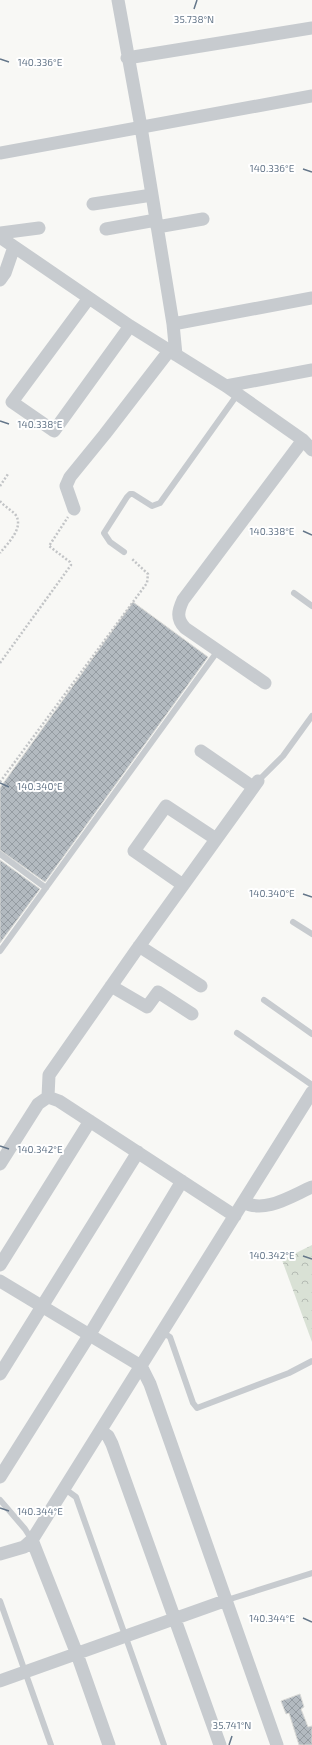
<svg xmlns="http://www.w3.org/2000/svg" width="312" height="1745" font-family="'Exo 2',sans-serif">
<defs>
<pattern id="forest-crowns" width="20" height="18" patternUnits="userSpaceOnUse"><rect width="20" height="18" fill="#d9e1d5"/><path d="M2 6a3 3 0 1 1 6 0M12 15a3 3 0 1 1 6 0" fill="none" stroke="#b4bbb3"/></pattern>
<pattern id="building-cross-hatch" width="8" height="8" patternUnits="userSpaceOnUse"><rect width="8" height="8" fill="#b3bac0"/><path d="M0 0l8 8M0 8l8-8" fill="none" stroke="#959ca2"/></pattern>
</defs>
<rect width="100%" height="100%" fill="#f8f8f5"/>
<!-- forest -->
<path fill="url(#forest-crowns)" d="M312,1245V1342L282,1260Z"/>
<!-- building -->
<path fill="url(#building-cross-hatch)" stroke="#dadad7" d="M133,602L208,657L45,882L0,850V788Z
M0,860L40,889L0,943Z
M300,1694L304,1707L301,1709L308,1727L312,1726V1745H299L289,1713L286,1714L281,1701Z"/>
<g fill="none" stroke-linecap="round" stroke-linejoin="round">
<!-- path -->
<path stroke="#c2c4c6" stroke-width="2.5" stroke-dasharray="2 2" stroke-linecap="butt" d="M0,486L8,474
M0,501C4,506 10,509 15,514C25,527 8,543 0,553
M0,663L71,565L70,562L49,546L68,517
M0,782L147,583L148,574L131,558"/>
<!-- lane -->
<path stroke="#c7cbcf" stroke-width="6" d="M124,552L110,542L104,533L127,497L130,494H133L152,506L160,503L237,395
M294,593L312,606
M258,781L283,756L312,716
M0,854L46,888
M293,922L312,934
M0,951L217,652
M264,1000L312,1034
M237,1033L312,1085
M162,1332L170,1337L193,1403L197,1408L289,1373L312,1361
M65,1489L76,1497L164,1745
M0,1500L25,1529L32,1540
M227,1600L312,1573
M0,1601L51,1745"/>
<!-- street -->
<path stroke="#c7cbcf" stroke-width="13" d="M118,0L141,127L173,324L176,355
M127,58L312,28
M0,153L312,96
M93,204L152,195
M157,227L203,219
M106,229L156,220
M0,233L39,228
M0,237L130,326L226,386L303,440L312,450
M0,280L5,273L14,247
M89,298L12,402L54,431L130,326
M173,324L312,298
M226,386L312,370
M74,509L66,486L70,477L105,434L169,351
M265,683L185,628C176,618 178,611 183,600L303,440
M201,751L253,787
M183,885L134,851L166,806L216,839
M139,946L201,986
M111,986L147,1007L158,992L192,1014
M48,1097L49,1075L135,952L258,781
M0,1164L38,1104L48,1097L59,1101L235,1216
M243,1202C265,1214 291,1196 312,1187
M0,1265L90,1121
M0,1281L141,1366L150,1384L277,1745
M0,1374L138,1152
M101,1431L108,1436L112,1444L220,1745
M0,1477L90,1334L182,1181
M32,1540L77,1654L109,1745
M0,1554L24,1547L32,1540L312,1092
M0,1681L227,1600"/>
</g>
<!-- ticks -->
<path fill="none" stroke="#647689" stroke-width="1.5" d="M194,9L197,0M0,59L9,62M303,169L312,172M0,421L9,424M303,531L312,535M0,783L9,787M303,894L312,897M0,1146L9,1149M303,1256L312,1259M0,1508L9,1511M303,1618L312,1622M229,1745L232,1736"/>
<g font-size="10" text-anchor="middle" fill="#647689" stroke="#fff" stroke-width="4" stroke-linejoin="round" paint-order="stroke">
<text x="194" y="23">35.738°N</text>
<text x="40" y="66">140.336°E</text>
<text x="272" y="172">140.336°E</text>
<text x="40" y="428">140.338°E</text>
<text x="272" y="535">140.338°E</text>
<text x="40" y="790">140.340°E</text>
<text x="272" y="897">140.340°E</text>
<text x="40" y="1153">140.342°E</text>
<text x="272" y="1259">140.342°E</text>
<text x="40" y="1515">140.344°E</text>
<text x="272" y="1622">140.344°E</text>
<text x="232" y="1729">35.741°N</text>
</g>
</svg>
